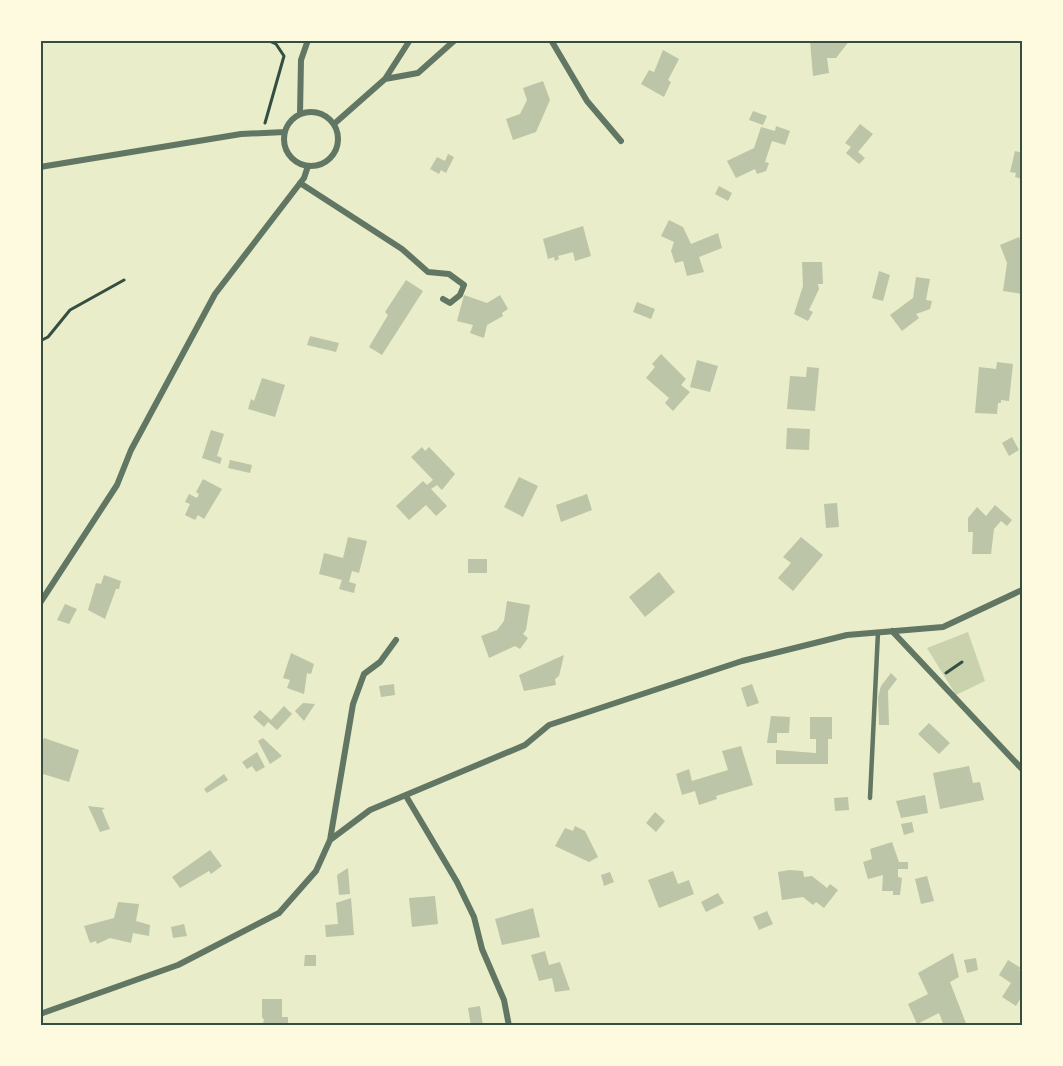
<svg xmlns="http://www.w3.org/2000/svg" width="1063" height="1066" font-family="Raleway,sans-serif">
<rect width="100%" height="100%" fill="#e9edc9"/>
<!-- green -->
<path fill="#cad2ad" d="M968,632L985,681L956,695L927,648Z"/>
<!-- building -->
<path fill="#bcc5a7" d="M850,40L836,58H827L829,73L813,76L810,41Z
M663,50L679,59L668,80L671,82L664,97L641,84L649,70L654,72Z
M543,81L550,100L536,132L513,140L506,119L520,114L527,100L523,88Z
M753,111L767,116L763,125L749,120Z
M860,124L873,134L858,152L865,158L859,164L846,153L851,147L845,143Z
M776,126L790,131L785,145L772,141L765,162L769,163L766,171L757,174L755,169L736,178L727,161L754,148L761,127L775,131Z
M1015,151L1022,153V179L1015,177L1016,173L1010,172Z
M448,154L454,157L446,173L441,170L439,174L430,169L437,157L445,161Z
M719,186L732,193L728,201L715,194Z
M669,220L683,227L691,244L718,233L722,248L699,257L704,272L687,276L683,261L675,263L671,251L674,242L661,236Z
M583,226L591,256L575,261L573,252L558,256L559,259L555,261L554,257L548,259L543,239Z
M1019,237L1022,246V294L1003,291L1007,263L1000,245Z
M802,262H822L823,284H818L819,289L809,310L813,312L808,321L794,314L803,286Z
M879,271L890,275L883,301L872,298Z
M916,277L930,279L926,300L932,301L930,309L916,314L919,318L902,331L890,315L913,298Z
M406,280L423,291L382,355L369,347L388,315L385,312Z
M464,295L487,303L500,295L508,309L502,313L503,316L487,325L484,338L470,333L473,325L457,321Z
M637,302L655,309L651,319L633,312Z
M310,336L339,343L336,352L307,345Z
M661,354L686,379L681,385L690,392L673,411L665,403L669,398L646,378L655,367L652,364Z
M697,360L718,366L710,392L690,387Z
M997,362L1013,364L1009,401L1001,400V403H998L997,414L975,413L979,367L996,369Z
M807,367L819,368L815,411L787,409L790,376L806,377Z
M262,378L285,385L275,417L248,409L251,399L254,401Z
M787,428L810,429L809,450L786,449Z
M211,430L224,434L217,456L222,458L220,464L202,458Z
M1012,437L1019,450L1009,456L1002,443Z
M422,447L425,451L429,447L455,474L442,490L437,485L431,489L447,506L436,516L426,505L409,520L396,506L423,481L427,485L433,480L411,457Z
M230,460L252,465L250,473L228,468Z
M519,477L538,486L523,517L504,507Z
M203,479L222,489L204,519L198,515L195,520L185,515L190,504L185,502L189,494L197,498L199,494L196,492Z
M587,494L592,510L561,522L556,505Z
M837,503L839,527L826,528L824,504Z
M995,505L1012,520L1007,526L1001,521L994,529L991,554H972L973,532H968V518L977,507L986,516Z
M348,537L367,541L359,573L352,571L349,582L356,584L354,593L339,589L342,580L319,574L324,553L343,558Z
M801,537L823,555L793,591L778,578L791,563L783,557Z
M468,559H487V573H468Z
M659,572L675,592L645,617L629,597Z
M104,575L121,581L119,589H116L105,619L88,610L96,583L101,584Z
M507,601L530,605L526,630L523,634L528,638L520,649L515,646L489,658L481,636L497,630L504,621Z
M65,604L77,609L69,624L57,620Z
M291,653L314,664L311,674L307,673L304,694L287,688L290,680L283,678Z
M564,655L559,676L555,679L556,685L524,691L519,675Z
M891,673L897,679L888,691L889,725H879L878,697L881,686Z
M394,684L395,695L381,697L379,686Z
M752,684L759,703L747,707L741,688Z
M303,703L315,704L304,721L295,711Z
M284,706L292,714L277,730L268,722L264,727L253,717L260,710L271,720Z
M771,716L790,717L789,733H777V743H767Z
M810,717H832V739H828V764H776V750L816,753V739H810Z
M929,723L950,743L939,754L918,734Z
M44,738L79,750L69,782L40,773V748Z
M263,738L282,756L270,764L258,741Z
M741,746L753,785L716,796L717,799L699,805L695,791L682,795L676,774L689,769L692,781L728,770L722,751Z
M257,752L265,767L256,772L252,766L247,769L242,762Z
M969,766L973,783L980,782L984,800L940,809L933,773Z
M224,774L228,780L207,793L204,789Z
M925,795L928,813L901,818L896,801Z
M848,797L849,810L835,811L834,798Z
M88,806L105,808L102,810L110,829L100,832Z
M655,812L665,821L656,832L646,823Z
M912,822L914,832L904,835L901,824Z
M575,826L585,831L598,857L589,862L555,846L565,828L573,831Z
M892,842L899,862H908V869H898V877L902,878L900,895H893V891H882L883,875L868,879L863,862L872,859L870,849Z
M210,850L222,866L211,874L209,871L180,888L172,877Z
M348,868L350,894L339,895L337,875Z
M789,870L803,871L804,877L812,876L827,888L830,884L838,890L824,908L816,902L813,905L803,897L782,900L778,872Z
M673,871L678,884L689,880L694,894L659,908L648,880Z
M610,872L614,882L604,886L601,875Z
M927,876L934,901L921,904L915,879Z
M718,893L724,903L706,912L701,902Z
M435,896L438,924L412,927L409,898Z
M351,898L354,935L326,937L325,925L338,924L336,903Z
M118,902L139,904L136,921L150,925L149,936L133,933L131,943L110,938L97,944L96,941L90,943L84,926L114,918Z
M533,908L540,937L502,945L495,919Z
M767,911L773,924L759,930L753,917Z
M184,924L187,936L173,938L171,927Z
M545,951L549,965L560,962L570,990L555,992L552,978L539,981L531,955Z
M953,953L959,977L950,982L967,1026H944L939,1013L917,1024L908,1004L928,994L918,973Z
M305,955H316V966H304Z
M976,958L978,970L967,973L964,960Z
M1008,960L1021,968L1019,970L1022,972V996L1016,1006L1002,997L1011,983L999,975Z
M262,999H282V1017H288V1026H262L264,1020L262,1017Z
M480,1006L483,1026H471L468,1008Z"/>
<g fill="none" stroke-linecap="round" stroke-linejoin="round">
<!-- path -->
<path stroke="#344e41" stroke-width="3" d="M265,123L284,56L276,44L267,40
M40,341L48,337L70,310L124,280
M946,673L962,662"/>
<!-- service -->
<path stroke="#617663" stroke-width="4.5" d="M870,798L878,632"/>
<!-- minor -->
<path stroke="#617663" stroke-width="6" d="M551,40L587,101L621,141
M385,79L410,40
M284 139a27 27 0 1 1 54 0a27 27 0 1 1-54 0Z
M300,114L301,60L308,40
M334,124L385,79L418,73L455,40
M40,167L241,134L285,132
M300,183L402,249L428,272L449,274L464,285L460,295L450,303L443,299
M40,603L117,485L131,450L215,294L304,178L308,166
M892,631L1022,769
M406,796L457,882L474,917L482,949L504,1000L509,1026
M330,840L353,704L364,674L380,662L396,640
M40,1014L178,965L279,913L316,871L330,840L370,810L525,745L549,725L742,661L847,635L943,627L1022,590"/>
</g>
<!-- border -->
<rect width="1063" height="1066" fill="none" stroke="#fefae0" stroke-width="84"/>
<rect x="42" y="42" width="979" height="982" fill="none" stroke="#344e41" stroke-width="2"/>
</svg>
